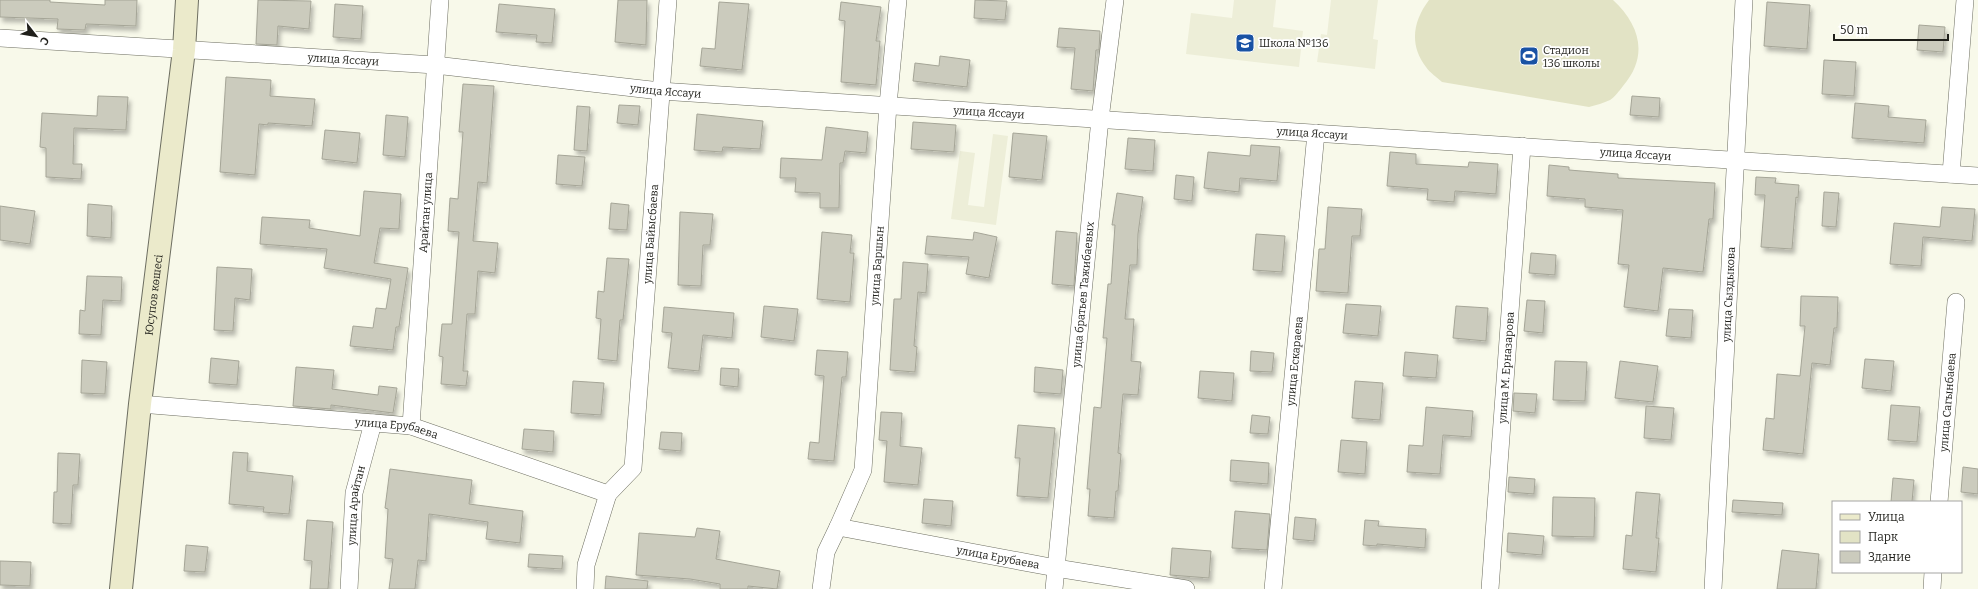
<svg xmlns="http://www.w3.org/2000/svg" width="1978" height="589" font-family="Bitter,serif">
<defs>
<filter id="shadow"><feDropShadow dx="2.5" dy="4.5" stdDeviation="2" flood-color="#0004"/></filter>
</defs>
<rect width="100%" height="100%" fill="#f8f9ea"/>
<!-- built -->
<path fill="#edeed8" d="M1234,0H1276L1273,27L1303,31L1299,67L1186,54L1191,13L1232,18Z
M1331,0H1378L1373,39L1378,40L1375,69L1317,62L1321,34L1327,35Z
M993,134L1008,136L996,225L951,219L960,151L975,153L968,205L984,207Z"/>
<!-- green -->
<path fill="#e2e3c5" d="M1429,0H1613C1640,25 1649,56 1623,86C1619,91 1615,97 1610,100C1604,103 1596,105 1589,107L1442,82C1437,77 1430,73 1426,67C1409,45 1413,21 1429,0Z"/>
<!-- building -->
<path fill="#cbcbbd" stroke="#a5a597" filter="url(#shadow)" d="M0,0H50V2L105,5V0H137L136,26L86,24L85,30L57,29L58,19L0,17Z
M258,0L311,1L309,29L278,26L277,45L256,44Z
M618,0H647L646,45L615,42Z
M975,0L1007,1L1005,20L974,18Z
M719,2L749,4L742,70L700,66L702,48L715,49Z
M841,2L881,7L876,41H880L876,85L841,82L845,21L839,20Z
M1767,2L1810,5L1807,49L1764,46Z
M335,4L363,6L361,39L333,37Z
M499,4L555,9L552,43L536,42L537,35L496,32Z
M1919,25L1945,27L1943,52L1917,50Z
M1059,28L1100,31L1099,50H1096L1093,91L1071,89L1075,48L1057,47Z
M940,56L970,60L967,87L913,81L915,63L939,66Z
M1824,60L1856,62L1854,96L1822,94Z
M226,77L271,80L270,96L315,99L312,126L268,123V125L259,124L255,175L220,172Z
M463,84L494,86L487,183L478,182L473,241L498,243L495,273L478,271L475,314H467L463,371H468L466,386L441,384L443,357L439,356L442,324H452L459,232L448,231L450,198L458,199L463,132H459Z
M98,96L128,97L126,130L74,128L73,164H82L81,179L46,177V148L40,147L42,113L97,116Z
M1632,96L1660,98L1659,117L1630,115Z
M1855,103L1889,106L1888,117L1926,120L1924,143L1852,138Z
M619,105L640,106L638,125L617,123Z
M577,106L590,107L587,151L574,150Z
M697,114L763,121L760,149L723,147L722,152L694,150Z
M386,115L408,117L405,157L383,155Z
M913,122L956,125L954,152L911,149Z
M826,127L868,132L866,153L845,151L843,163H840L839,208H820V193L795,192L796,178H780L781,158L822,160Z
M325,130L360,133L357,163L322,159Z
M1013,133L1047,136L1042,180L1009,177Z
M1128,138L1155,140L1153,171L1125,169Z
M1251,145L1280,147L1277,181L1240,178L1239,192L1204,188L1208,152L1250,156Z
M1390,152L1416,154V164L1468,167L1469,162L1498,164L1496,194L1455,191L1454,202L1427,200L1428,189L1387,186Z
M558,155L585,157L582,186L556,184Z
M1549,165L1569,167V170L1618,174V178L1715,183L1713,219H1709L1703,272L1663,268L1658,311L1624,307L1629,265L1618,264L1623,210L1585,207V199L1547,196Z
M1176,175L1194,177L1192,201L1174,199Z
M1756,177L1776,178L1775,183L1799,185L1798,198L1796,197L1792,249L1761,247L1765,195H1755Z
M364,191L401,194L399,229L380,228L374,263L408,268L399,327H396L393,350L350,346L353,326L373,328L376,308L386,309L391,279L324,268L327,249L260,244L262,217L310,220L309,228L360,236Z
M1824,192L1839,193L1836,227L1822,226Z
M1117,193L1143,197L1138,234L1137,265H1130L1125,319H1134L1131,361L1141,362L1138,395L1123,394L1118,453L1121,454L1118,491H1116L1114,518L1088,516L1090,489H1087L1094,407L1101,408L1107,338H1103L1108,284H1111L1115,225H1112Z
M611,203L629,205L627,230L609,229Z
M88,204L112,206L111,238L87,236Z
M0,206L35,211L30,244L0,240Z
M1328,207L1362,209L1360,236H1352L1348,293L1316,291L1319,249H1325Z
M1942,207L1975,209L1972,241L1923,237L1921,266L1890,264L1894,223L1940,227Z
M680,212L713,214L710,245H703L701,286L678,285Z
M1056,231L1077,233L1074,286L1052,284Z
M822,232L852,235L850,253H854L850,302L817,299Z
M974,232L997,237L989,278L966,274L969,257L925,254L927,236L973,240Z
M1256,234L1285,236L1282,272L1253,270Z
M1531,253L1556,255L1555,275L1529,273Z
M607,258L629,259L623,320H620L617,361L598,359L601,319L596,318L598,291L604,292Z
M903,262L928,264L926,293L918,292L914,346L917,347L915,372L890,370L894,299H901Z
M217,267L252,269L250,300L235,298L233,331L214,330Z
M87,276L122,277L121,301L103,300L101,335L79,334L80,310L85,311Z
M1801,296L1838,297L1837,328H1834L1830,365L1812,363L1803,454L1763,450L1766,418L1774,419L1777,374L1800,376L1805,326H1800Z
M1527,300L1545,301L1543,333L1524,331Z
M1346,304L1381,306L1378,336L1343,333Z
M764,306L798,309L794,341L761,337Z
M1456,306L1488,308L1486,341L1453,338Z
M664,307L734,313L732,338L703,335L699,371L668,368L672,333L662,332Z
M1669,309L1693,310L1691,338L1666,336Z
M817,350L848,352L846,377H842L834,461L808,459L810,442L819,443L824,376L815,375Z
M1251,351L1274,353L1272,372L1250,371Z
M1405,352L1438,355L1436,378L1403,376Z
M211,358L239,361L237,385L209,383Z
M1865,359L1894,361L1891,391L1862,388Z
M82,360L107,362L105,394L81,393Z
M1555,361L1587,362L1585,401L1553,400Z
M1620,361L1658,366L1653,402L1615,398Z
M296,367L334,370L332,389L378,395L379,386L397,388L393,413L331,405V409L293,406Z
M1035,367L1063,370L1061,394L1034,392Z
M721,368L739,369L738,387L720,385Z
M1200,371L1234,373L1232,401L1198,398Z
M573,381L604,383L601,415L571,413Z
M1355,381L1383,383L1380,420L1352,418Z
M1514,393L1537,394L1535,413L1513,411Z
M1891,405L1920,407L1917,442L1888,440Z
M1646,406L1674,408L1671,440L1644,438Z
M1426,407L1473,411L1471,437L1443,435L1440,474L1407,472L1409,445L1423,446Z
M881,412L902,413L900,446L922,448L918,485L884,482L887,441L879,440Z
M1252,415L1270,417L1268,434L1250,433Z
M1018,425L1055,428L1048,498L1017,496L1020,458H1015Z
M524,429L554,431L553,452L522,449Z
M661,432L682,433L681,451L659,449Z
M1341,440L1367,442L1365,474L1338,472Z
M233,452L248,453L247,471L293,476L289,514L263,512L264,507L229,504Z
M58,453L80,454L78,485H73L71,524L53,523L54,492H57Z
M1231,460L1269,463L1268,484L1230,481Z
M1963,467L1978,469V494L1961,492Z
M390,469L472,480L469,504L523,511L520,543L486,539L488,522L429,514L426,561L418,560L415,589H389L393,559L385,558L388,509L385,508Z
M1509,477L1535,479L1534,494L1508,492Z
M1893,478L1914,480L1912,502H1891Z
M1636,492L1660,494L1656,538H1659L1656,572L1623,569L1626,535L1632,536Z
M1553,497L1595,498L1594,537L1552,536Z
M924,499L953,501L951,526L922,523Z
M1733,500L1783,503L1782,515L1732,512Z
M1235,511L1270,514L1267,550L1232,548Z
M1295,517L1316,519L1314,541L1293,539Z
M307,520L333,522L328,589H310L312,561L304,560Z
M1365,520L1379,521L1378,526L1426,529L1425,548L1377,544V546L1363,545Z
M697,528L720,531L716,559L780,571L777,589L748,586V589H720V584L690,579L636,575L639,533L695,537Z
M1508,533L1544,536L1542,555L1507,552Z
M186,545L208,547L205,572L184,571Z
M1172,548L1211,551L1209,578L1170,575Z
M1782,550L1819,554L1816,589H1777Z
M529,554L563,556L562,569L528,567Z
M0,561L31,562L30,586L0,585Z
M606,576L648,581L647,589H605Z"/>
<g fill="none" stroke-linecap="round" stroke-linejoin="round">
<!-- street casing -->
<g stroke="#6d6e61" stroke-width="18">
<g id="street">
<path id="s1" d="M0,38L435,65L660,91L1978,176"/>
<path d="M1951,174L1965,0"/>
<path id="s2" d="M140,404L411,426L608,494L633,468L668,0"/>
<path id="s3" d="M411,426L440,0"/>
<path id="s4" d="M1939,502L1956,302"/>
<path id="s5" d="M838,527L863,470L888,105L898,0"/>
<path id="s6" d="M349,589L354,493L373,423"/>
<path d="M585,589L586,565L608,494"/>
<path id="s7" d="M821,589L826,552L838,527L1056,568L1186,589"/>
<path id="s8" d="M1054,589L1100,119L1115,0"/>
<path id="s9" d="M1273,589L1316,133"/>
<path id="s10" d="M1490,589L1522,146"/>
<path id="s11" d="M1713,589L1744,0"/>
<path d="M1932,589L1933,572"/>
</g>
</g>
<!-- secondary casing -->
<g stroke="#6d6e61" stroke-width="24">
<g id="secondary">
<path id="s12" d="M121,589L140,404L184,50L187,0"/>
</g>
</g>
<!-- street -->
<use href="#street" stroke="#fff" stroke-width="17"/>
<!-- secondary -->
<use href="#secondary" stroke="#ebeacb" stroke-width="22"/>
</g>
<!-- icons -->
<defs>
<g id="school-square" transform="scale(1)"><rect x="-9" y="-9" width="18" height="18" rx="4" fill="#1952a4" stroke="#fff"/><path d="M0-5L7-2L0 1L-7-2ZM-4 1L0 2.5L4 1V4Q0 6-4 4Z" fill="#fff"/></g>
<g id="stadium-square" transform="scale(1)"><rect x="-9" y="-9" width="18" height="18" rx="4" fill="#1952a4" stroke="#fff"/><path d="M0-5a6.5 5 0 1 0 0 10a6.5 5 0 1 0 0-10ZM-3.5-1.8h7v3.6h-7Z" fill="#fff"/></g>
</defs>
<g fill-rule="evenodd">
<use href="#school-square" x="1245" y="43"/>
<use href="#stadium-square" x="1529" y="56"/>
</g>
<g text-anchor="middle" stroke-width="3.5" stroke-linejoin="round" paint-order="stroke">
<!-- poi labels -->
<g font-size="11" fill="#1f1f1a" stroke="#fff" text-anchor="start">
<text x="1259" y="47">Школа №136</text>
<text x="1543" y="54">Стадион<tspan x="1543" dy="13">136 школы</tspan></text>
</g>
<!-- street labels -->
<g font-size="11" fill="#1f1f1a" stroke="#fff">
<text dy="4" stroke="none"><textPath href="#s1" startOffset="344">улица Яссауи</textPath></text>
<text dy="4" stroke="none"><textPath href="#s1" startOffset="668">улица Яссауи</textPath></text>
<text dy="4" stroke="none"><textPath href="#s1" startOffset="992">улица Яссауи</textPath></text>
<text dy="4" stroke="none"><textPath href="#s1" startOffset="1316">улица Яссауи</textPath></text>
<text dy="4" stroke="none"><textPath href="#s1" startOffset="1640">улица Яссауи</textPath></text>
<text dy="4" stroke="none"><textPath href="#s3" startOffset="214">Арайтан улица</textPath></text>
<text dy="4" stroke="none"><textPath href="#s2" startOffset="751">улица Байысбаева</textPath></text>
<text dy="4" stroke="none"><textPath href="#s5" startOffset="267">улица Баршын</textPath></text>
<text dy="4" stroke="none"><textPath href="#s12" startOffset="296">Юсупов көшесі</textPath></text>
<text dy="4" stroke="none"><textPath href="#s8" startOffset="296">улица братьев Тажибаевых</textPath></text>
<text dy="4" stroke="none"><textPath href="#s11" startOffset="295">улица Сыздыкова</textPath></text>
<text dy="4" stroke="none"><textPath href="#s9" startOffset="229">улица Ескараева</textPath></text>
<text dy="4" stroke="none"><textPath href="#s10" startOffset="222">улица М. Ерназарова</textPath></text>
<text dy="4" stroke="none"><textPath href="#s4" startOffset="100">улица Сагынбаева</textPath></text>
<text dy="4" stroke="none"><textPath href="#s2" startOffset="258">улица Ерубаева</textPath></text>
<text dy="4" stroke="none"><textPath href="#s6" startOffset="84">улица Арайтан</textPath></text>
<text dy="4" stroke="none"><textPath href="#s7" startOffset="228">улица Ерубаева</textPath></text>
</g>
</g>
<!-- legend -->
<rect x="1832" y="501" width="130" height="72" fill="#ffffff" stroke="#a5a5a3"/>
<rect x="1840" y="514" width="20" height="6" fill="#ebeacb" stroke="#a5a5a3"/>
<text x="1868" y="521" font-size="12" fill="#1f1f1a">Улица</text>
<rect x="1840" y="531" width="20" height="12" fill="#e2e3c5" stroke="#a5a5a3"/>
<text x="1868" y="541" font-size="12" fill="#1f1f1a">Парк</text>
<rect x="1840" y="551" width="20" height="12" fill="#cbcbbd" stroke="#a5a5a3"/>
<text x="1868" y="561" font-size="12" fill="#1f1f1a">Здание</text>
<!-- north arrow -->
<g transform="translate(36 36) rotate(121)" stroke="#ffffff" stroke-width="3" paint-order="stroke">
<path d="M0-3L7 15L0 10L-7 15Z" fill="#1f1f1a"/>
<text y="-6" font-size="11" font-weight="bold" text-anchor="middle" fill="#1f1f1a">С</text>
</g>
<!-- scale -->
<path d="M1834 34v6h114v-6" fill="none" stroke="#1f1f1a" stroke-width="2"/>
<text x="1840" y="34" font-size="12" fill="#1f1f1a" stroke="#ffffff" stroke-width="3" paint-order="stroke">50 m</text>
</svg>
